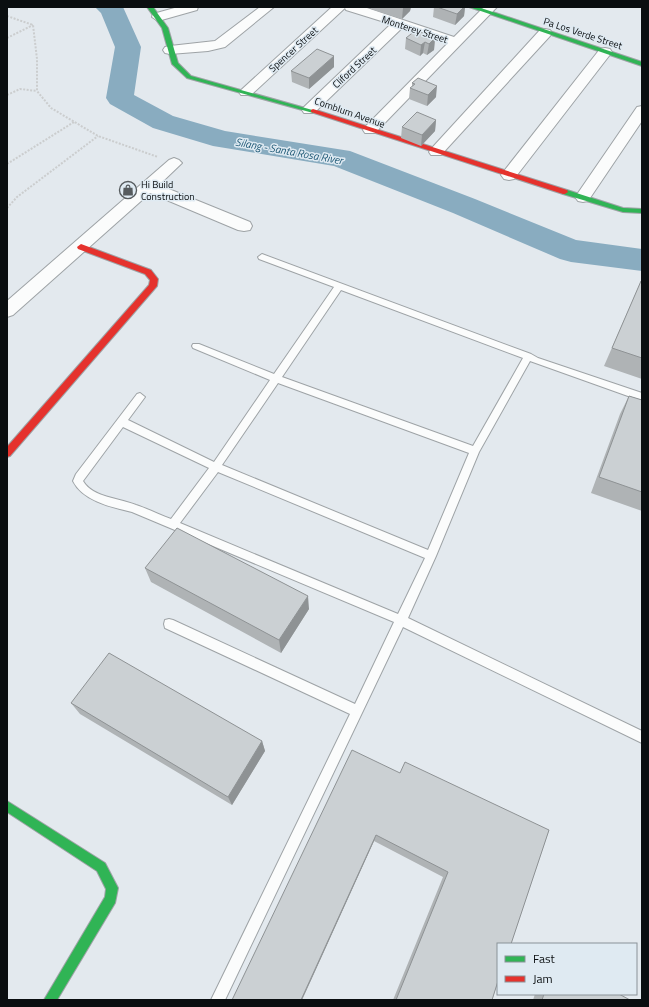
<svg xmlns="http://www.w3.org/2000/svg" width="649" height="1007" font-family="'Titillium Web',sans-serif">
<rect width="100%" height="100%" fill="#e3e9ee"/>
<g fill="none" stroke-linecap="round" stroke-linejoin="round">
<!-- river -->
<path fill="#89acc0" fill-rule="evenodd" d="M95,7H123L141,47L134,95L173,116L225,131L350,151L475,199L576,240L642,249V271L571,262L560,259L453,213L334,166L213,146L153,128L110,104L106,98L115,47L101,13Z"/>
<!-- lane casing -->
<g stroke="#9ea3a6" stroke-width="2">
<path id="lane" d="M262,254L531,354L538,358L642,393V401L530,361L479,452L436,556L408,618L642,731V743L403,627L225,1000H211L350,714L165,628L164,624L165,620L169,619L173,620L355,704L394,622L132,512C111,507 83,501 73,481L76,474L137,394L140,393L145,397L128,420L214,462L270,380L193,348L192,346L193,344H199L274,374L334,287L259,259L258,257ZM341,290L523,358L473,446L282,377ZM278,383L469,453L428,550L222,465ZM123,427L209,468L171,519C160,515 148,509 136,505C120,498 93,498 83,481ZM218,472L425,558L398,614L180,523Z"/>
</g>
<!-- street casing -->
<g stroke="#9ea3a6" stroke-width="2">
<path id="street" d="M178,7H198L197,10L158,21L152,17L153,14Z
M260,7H274L225,47L208,51L170,54L165,53L163,50L165,47L170,46L215,41Z
M332,7H364L454,37L484,7H497L375,133H365L363,130L365,127L448,43L402,28L314,113H304L302,110L304,107L391,24L346,10L345,8L251,95H241L239,92Z
M545,29L550,30L552,33L550,36L441,155H431L429,152L431,149L540,30Z
M605,48L610,49L612,52L514,179L509,180L504,179L501,175L504,171L600,49Z
M642,106V121L588,201L583,202L578,201L575,197L578,193L637,107Z
M174,158L179,160L182,163L159,185L250,222L252,226L250,230L244,231L238,230L150,193L13,315L7,317V301L169,160Z"/>
</g>
<!-- fast casing -->
<g stroke="#9ea3a6" stroke-width="2">
<path id="fast" d="M147,7H153L168,28L178,63L191,76L316,111L313,113L187,78L172,64L162,28Z
M469,7H478L642,62V66Z
M563,190H567L623,208L642,209V213L623,212L563,194Z
M7,801L105,863L118,888L115,903L57,1000H44L105,897L106,889L97,871L7,812Z"/>
</g>
<!-- jam casing -->
<g stroke="#9ea3a6" stroke-width="2">
<path id="jam" d="M313,109L567,190L568,192L565,194H563L311,112V110Z
M81,244L151,270L158,279L157,286L10,456L7,457V447L149,285L150,280L145,274L78,249L77,247Z"/>
</g>
<!-- path -->
<path stroke="#cbcdce" stroke-width="2" stroke-dasharray="2 1.5" stroke-linecap="butt" d="M7,16L33,25L37,59V91L51,108L98,136L158,157
M7,38L33,25
M7,95L20,89L37,91
M7,164L74,122
M7,208L17,197L98,136"/>
<!-- lane -->
<use href="#lane" fill="#fbfcfc" fill-rule="evenodd"/>
<!-- street -->
<use href="#street" fill="#fbfcfc" fill-rule="evenodd"/>
<!-- fast -->
<use href="#fast" fill="#30b455" fill-rule="evenodd"/>
<!-- jam -->
<use href="#jam" fill="#e5322d" fill-rule="evenodd"/>
</g>
<!-- wall -->
<path fill="#afb3b5" d="M372,7H411L410,11L402,19L371,9Z
M434,7H465L464,16L455,25L433,17Z
M406,38H435L434,50L427,55L423,53L420,56L405,49Z
M334,56V67L309,89L292,82L291,71Z
M412,83L436,97L427,106L409,99L410,88L412,87Z
M436,120L435,131L421,146L401,138L402,127Z
M641,281L642,282V379L604,366Z
M629,396L642,400V511L591,493L620,414Z
M145,568L309,609L281,653L151,582Z
M71,703L262,741L265,751L232,805L80,714Z
M400,773L549,830L492,1000H393L443,877L374,841L302,1000Z
M535,994H619L630,1000H533Z"/>
<!-- shaded-wall -->
<path fill="#8e9294" d="M404,7H411L410,11L402,19L403,8Z
M464,7H465L464,16L455,25L457,14Z
M435,38L434,50L427,55L429,44Z
M425,42L423,53L420,56L421,45Z
M334,56V67L309,89V78Z
M437,86L436,97L427,106L428,95Z
M436,120L435,131L421,146L422,135Z
M308,596L309,609L281,653L279,640Z
M262,741L265,751L232,805L228,797Z
M376,835L374,841L302,1000H301Z"/>
<!-- building -->
<path fill="#cbd0d3" stroke="#8e9294" d="M437,7H464L457,14Z
M416,30L435,38L429,44L425,42L421,45L406,38Z
M317,49L334,56L309,78L291,71Z
M418,78L437,86L428,95L410,88L415,84L412,83Z
M417,112L436,120L422,135L402,127Z
M641,281L642,282V358L612,348Z
M629,396L642,400V492L599,477Z
M177,528L308,596L279,640L145,568Z
M109,653L262,741L228,797L71,703Z
M352,750L400,773L405,762L549,830L511,944H498V981L492,1000H396L448,872L376,835L301,1000H232Z
M544,994H619L630,1000H542Z"/>
<!-- icons -->
<defs>
<g id="shop-ring" transform="scale(0.9)"><circle r="9.5" fill="#dfeaf2" stroke="#565b5e" stroke-width="1.5"/><path d="M-5-2.5h2.3a2.7 3.5 0 0 1 5.4 0H5L5.5 6h-11ZM-1.5-2.5h3a1.5 2.3 0 0 0-3 0Z" fill="#565b5e"/></g>
</defs>
<g fill-rule="evenodd">
<use href="#shop-ring" x="128" y="190"/>
</g>
<g text-anchor="middle" stroke-width="3" stroke-linejoin="round" paint-order="stroke">
<!-- far-street labels -->
<g font-size="10" fill="#0a0e10" stroke="#dfeaf2">
<text transform="translate(415 29) rotate(18)" y="4">Monterey Street</text>
<text transform="translate(583 33) rotate(18)" y="4">Pa Los Verde Street</text>
<text transform="translate(293 49) rotate(-42)" y="4">Spencer Street</text>
<text transform="translate(354 67) rotate(-43)" y="4">Cliford Street</text>
<text transform="translate(350 112) rotate(19)" y="4">Comblum Avenue</text>
</g>
<!-- far-poi labels -->
<g font-size="10" fill="#0a0e10" stroke="#dfeaf2" text-anchor="start">
<text x="141" y="188">Hi Build<tspan x="141" dy="12">Construction</tspan></text>
</g>
<!-- far-water labels -->
<g font-size="11" font-style="italic" fill="#1e5875" stroke="#dfeaf2">
<text transform="translate(289 151) rotate(10)" y="4">Silang - Santa Rosa River</text>
</g>
</g>
<!-- border -->
<rect width="649" height="1007" fill="none" stroke="#0a0e10" stroke-width="16"/>
<!-- legend -->
<rect x="497" y="943" width="140" height="52" fill="#dfeaf2" stroke="#8a9298"/>
<rect x="505" y="956" width="20" height="6" fill="#30b455" stroke="#8a9298"/>
<text x="533" y="963" font-size="12" fill="#0a0e10">Fast</text>
<rect x="505" y="976" width="20" height="6" fill="#e5322d" stroke="#8a9298"/>
<text x="533" y="983" font-size="12" fill="#0a0e10">Jam</text>
</svg>
